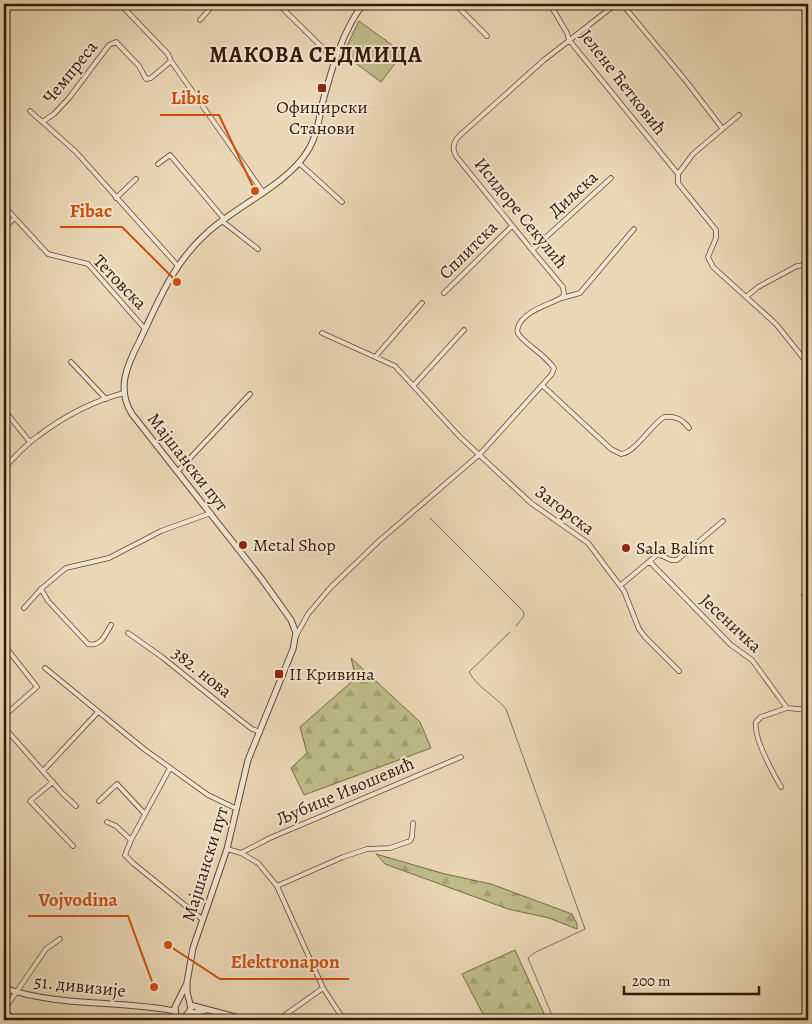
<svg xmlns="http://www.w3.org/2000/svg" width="812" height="1024" font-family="Alegreya,serif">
<defs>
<pattern id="forest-firs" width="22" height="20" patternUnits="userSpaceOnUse" patternTransform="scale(1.25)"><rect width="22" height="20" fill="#bdbc89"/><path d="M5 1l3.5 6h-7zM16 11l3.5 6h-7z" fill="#a3a175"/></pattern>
</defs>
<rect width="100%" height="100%" fill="#ead7b6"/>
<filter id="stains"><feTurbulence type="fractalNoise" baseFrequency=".004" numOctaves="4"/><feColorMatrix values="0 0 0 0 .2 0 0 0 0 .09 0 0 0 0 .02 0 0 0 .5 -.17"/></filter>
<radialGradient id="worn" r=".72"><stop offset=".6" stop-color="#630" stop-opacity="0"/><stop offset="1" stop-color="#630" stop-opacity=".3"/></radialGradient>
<!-- forest -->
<path fill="url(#forest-firs)" stroke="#786a47" d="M351,658L420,722L431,748L304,795L291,768L307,753L300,727L356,678Z
M376,854L445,874L491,884L572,914L577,924V929L549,918L508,909L385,864Z
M515,950L547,1020H486L462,974Z"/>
<!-- garden -->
<path fill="#bdbc89" stroke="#786a47" d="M359,21L403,53L381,82L343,54Z"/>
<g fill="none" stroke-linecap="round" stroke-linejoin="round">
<!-- stream -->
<path stroke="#70786d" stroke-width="1" d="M430,518L523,611L524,616L516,626
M510,632L469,672C477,687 495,696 506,709L585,929L534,953L528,958L554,1020"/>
<!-- minor casing -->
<g stroke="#614831" stroke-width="5.5">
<path id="minor" d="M120,4L168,54L171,61
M278,4L335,60
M455,4L487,36
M550,4L567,33L569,40L678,174V183L716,230V238L708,257L713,267L776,324L808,364
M622,4L686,81L722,128
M200,20L214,4
M30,111L76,152L178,266
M42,122L54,114L69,98L109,45L116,42L139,66L146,79L151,78L171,61L263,192
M299,163L342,202
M158,164L170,155L224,219
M678,174L693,154L739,115
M116,198L136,179
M4,206L48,254L88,264L145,329
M222,221L258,249
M4,227L15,218
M532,250L611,178
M444,293L512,226
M746,297L758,287L797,266L804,265
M562,298L580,293L634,229
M322,333L395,366L460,437L531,503L588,543L624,591L639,629L645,637L679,671
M376,356L422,303
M71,362L106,399
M414,385L464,330
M543,386L611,449L621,454C635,453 651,425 664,417C676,416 682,419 689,428
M4,410L30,442
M4,468C15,457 25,445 38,436C63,417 93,401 124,393
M178,471L250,394
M650,562L731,645L752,660L787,708
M621,585L658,554L671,560H677L723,521
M41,589L48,601L88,644C101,647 105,635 111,625
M804,595L808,601
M24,608L41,589L66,568L109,558L161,531L211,513
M128,633L162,657L239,719L252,729L260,732
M296,636L308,614L331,587L379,541L480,454L552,374L554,368C544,354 529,347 519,335C517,332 517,331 518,327C524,311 546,306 561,298L564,295L563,287L532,250L456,156C452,148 453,144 458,137L544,60L616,4
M4,645L37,687L4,716
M45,668L144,749L208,795L237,809
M4,727L63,794L76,806
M170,768L131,840L125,855L134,864L202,919
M43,771L98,712
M53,782L30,801L73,846
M781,787C773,773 753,737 756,722L761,717L787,708L808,710
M99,801L117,784L145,814
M107,822L116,826L131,840
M227,849L241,853L258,863L277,886L323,988L278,1020
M241,853L270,838L461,757
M277,886L343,857L367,849L390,848L410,841L412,837L413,823
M323,988L344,1020
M4,1010L46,949L60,939
M4,1010L15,1020"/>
</g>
<!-- tertiary casing -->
<g stroke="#614831" stroke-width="7">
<path id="tertiary" d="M4,988C59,1007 118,1000 175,1011
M190,1005L247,1020
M188,1014L206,1010
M176,1020L175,1007L186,985
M182,1020L189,1012L191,1008L187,992V982L193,948L227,849L248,760L293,649L296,633L291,620L261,578L132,414C116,389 127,365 140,340C159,300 173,263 208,232C237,206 287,184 307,152C317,137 319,118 323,101C332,68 342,32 363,4"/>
</g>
<!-- minor -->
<use href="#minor" stroke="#f1e5d0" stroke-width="4"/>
<!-- tertiary -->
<use href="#tertiary" stroke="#f1e5d0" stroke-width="5"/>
</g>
<!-- markers -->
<g fill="#8f2418" stroke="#f1e5d0" stroke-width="2">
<rect x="317" y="83" width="10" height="10" rx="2.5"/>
<circle cx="243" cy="545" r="5"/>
<circle cx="626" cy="548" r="5"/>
<rect x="274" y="669" width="10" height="10" rx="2.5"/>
</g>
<g text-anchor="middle" stroke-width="4" stroke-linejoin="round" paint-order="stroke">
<!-- street labels -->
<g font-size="18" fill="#331905" stroke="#f1e5d0">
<text transform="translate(70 72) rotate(-51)" y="6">Чемпреса</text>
<text transform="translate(623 82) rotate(52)" y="6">Јелене Ћетковић</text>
<text transform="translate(573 194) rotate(-42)" y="6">Диљска</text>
<text transform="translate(521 213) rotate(51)" y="6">Исидоре Секулић</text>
<text transform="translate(468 250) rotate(-45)" y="6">Сплитска</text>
<text transform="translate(120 282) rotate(46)" y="6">Тетовска</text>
<text transform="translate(188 462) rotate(52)" y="6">Мајшански пут</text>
<text transform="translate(565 510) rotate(37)" y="6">Загорска</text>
<text transform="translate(731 623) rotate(43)" y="6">Јесеничка</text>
<text transform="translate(202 672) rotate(38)" y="6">382. нова</text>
<text transform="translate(345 791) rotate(-23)" y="6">Љубице Ивошевић</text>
<text transform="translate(205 864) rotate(-73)" y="6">Мајшански пут</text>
<text transform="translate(80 986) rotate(6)" y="6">51. дивизије</text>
</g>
<!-- poi labels -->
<g font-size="18" fill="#331905" stroke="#f1e5d0" text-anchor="start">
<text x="322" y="113" text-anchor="middle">Официрски<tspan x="322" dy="21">Станови</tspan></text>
<text x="253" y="551">Metal Shop</text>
<text x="636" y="554">Sala Balint</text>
<text x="289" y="680">II Кривина</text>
</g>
<!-- district labels -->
<g font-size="22" font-weight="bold" letter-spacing="1" fill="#331905" stroke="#f1e5d0">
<text x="316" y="62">МАКОВА СЕДМИЦА</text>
</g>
</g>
<!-- callouts -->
<path fill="none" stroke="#cd4f0b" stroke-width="2" d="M255 191L219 115H160M177 282L122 227H60M154 987L128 916H28M168 945L220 979H349"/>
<g fill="#cd4f0b" stroke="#f1e5d0" stroke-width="2">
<circle cx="255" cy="191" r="5"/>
<circle cx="177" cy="282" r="5"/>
<circle cx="154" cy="987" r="5"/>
<circle cx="168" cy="945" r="5"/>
</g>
<g font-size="19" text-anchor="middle" font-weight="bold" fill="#cd4f0b" stroke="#f1e5d0" stroke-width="4" stroke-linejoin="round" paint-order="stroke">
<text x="190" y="104">Libis</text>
<text x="91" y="217">Fibac</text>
<text x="78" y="906">Vojvodina</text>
<text x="285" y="968">Elektronapon</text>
</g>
<!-- margin -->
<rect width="812" height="1024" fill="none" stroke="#ead7b6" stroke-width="20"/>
<rect x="5" y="5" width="802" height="1014" fill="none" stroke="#331905" stroke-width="2.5"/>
<rect x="10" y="10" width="792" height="1004" fill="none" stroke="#331905"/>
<!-- scale -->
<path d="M624 986v8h135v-8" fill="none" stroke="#331905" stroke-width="2.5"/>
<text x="632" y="986" font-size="15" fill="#331905" stroke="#f1e5d0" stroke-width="4" paint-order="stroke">200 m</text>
<rect width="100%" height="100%" filter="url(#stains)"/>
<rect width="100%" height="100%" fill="url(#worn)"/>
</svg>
